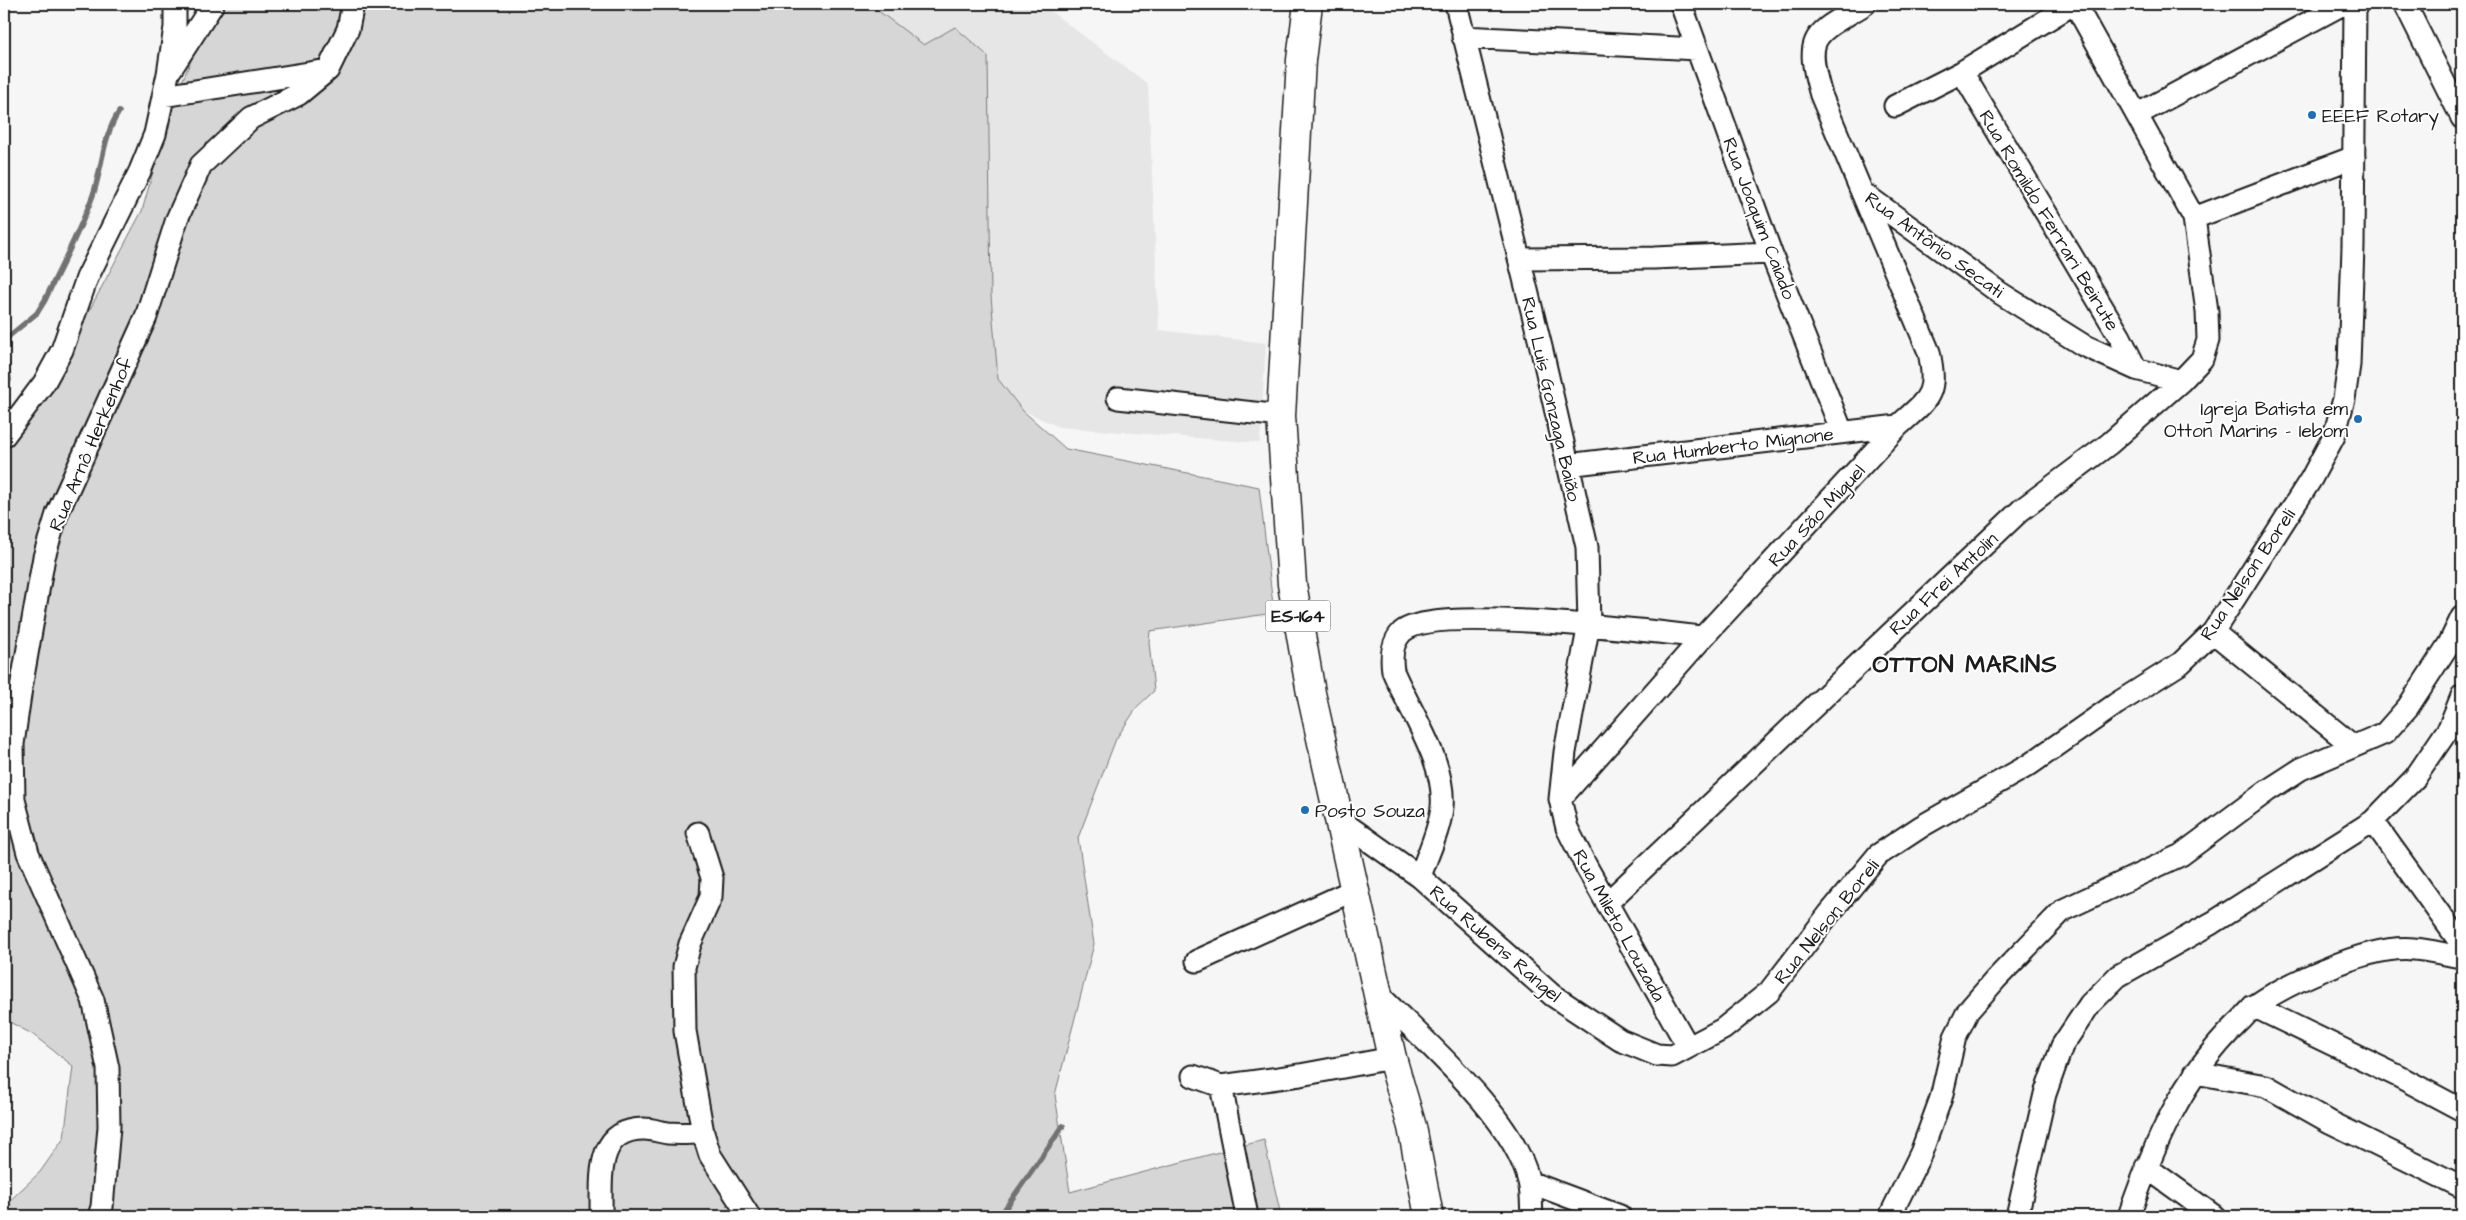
<svg xmlns="http://www.w3.org/2000/svg" width="2466" height="1220" font-family="'Architects Daughter',sans-serif">
<rect width="100%" height="100%" fill="#f6f6f6"/>
<filter id="ink" filterUnits="userSpaceOnUse"><feTurbulence type="fractalNoise" baseFrequency=".02" numOctaves="2"/><feDisplacementMap in="SourceGraphic" scale="10" xChannelSelector="R" yChannelSelector="G"/><feConvolveMatrix kernelMatrix="1 2 1 2 8 2 1 2 1" color-interpolation-filters="sRGB"/></filter>
<g filter="url(#ink)">
<!-- built -->
<path fill="#e6e6e6" d="M869,4H1041L1148,84L1159,330L1266,343L1260,443L1059,427L1022,410L998,379L991,296L924,45Z"/>
<!-- green -->
<path fill="#d6d6d6" stroke="#797979" d="M216,4H869L924,45L955,27L988,56L991,296L998,379L1022,410L1066,449L1259,487L1274,613L1150,631L1149,642L1154,691L1138,706L1116,739L1078,838L1094,944L1055,1095L1070,1192L1264,1140L1281,1216H4V1206L40,1172L64,1138L73,1066L32,1034L4,1019V449L62,362L142,211L172,104Z"/>
<g fill="none" stroke-linecap="round" stroke-linejoin="round">
<!-- stream -->
<path stroke="#727272" stroke-width="5.5" d="M4,393L9,380L4,350L8,337L37,313L45,300C61,266 80,231 93,195C102,169 103,135 119,112
M1000,1216L1063,1126"/>
<!-- minor casing -->
<g stroke="#1c1c1c" stroke-width="25">
<path id="minor" d="M1456,4L1542,351L1587,547L1589,624L1565,752L1560,799L1567,828L1586,866L1688,1047
M1681,4L1771,253L1842,432
M2405,4L2462,118
M1463,37L1697,49
M171,69L213,4
M1962,72L2120,337L2136,369
M163,96L328,70
M1895,106L1962,72L2073,4
M2138,114L2343,4
M1863,193L2000,293L2083,345L2136,369L2181,381
M2194,218L2354,157
M1520,259L1654,258L1771,253
M1118,398L1281,416
M4,436L44,383L62,350L87,278L140,171L155,134L168,74L175,27V4
M1567,465L1898,426
M2213,632L2353,746
M1560,799L1703,637L1898,426C1929,398 1938,395 1929,352L1821,95C1803,33 1815,35 1865,4
M1341,821L1420,877L1552,995L1620,1040L1657,1055L1672,1056L1723,1029L1769,992L1829,914L1878,855L1922,826L2029,765L2116,704L2181,663L2213,632L2311,479L2334,436L2344,399L2349,365L2353,246L2355,4
M2373,821L2462,945
M698,833L712,878L711,897L690,944L684,967L685,1031L703,1133L710,1155L749,1216
M1420,877C1427,855 1440,830 1442,807C1446,762 1410,712 1393,671C1391,658 1392,642 1402,632C1432,604 1655,632 1703,637
M1608,902L2021,510L2109,444L2181,381L2202,359L2208,340L2207,311L2194,218L2075,4
M1197,961L1356,889
M1378,994C1424,1041 1515,1118 1529,1182C1532,1193 1531,1205 1532,1216
M2253,1006L2398,1076L2462,1110
M2195,1073L2266,1086L2330,1122L2462,1187
M1193,1076L1221,1086L1300,1075L1392,1058
M1221,1086L1247,1216
M2146,1167L2214,1216
M1529,1182L1620,1216
M99,1216L102,1207L109,1127L108,1068L93,1000L28,853L14,800L13,744L21,688L44,557L57,514L146,317L177,219L201,165L251,118L299,94L328,70L348,29L353,4
M601,1216C602,1180 594,1129 644,1129C652,1129 660,1132 668,1133C679,1134 691,1133 703,1133
M1890,1216L1921,1153L1941,1098L1955,1037L1968,1011L1996,979L2063,910L2181,855L2267,791L2301,769L2385,733L2408,707L2449,644L2462,617
M2017,1216L2045,1094L2062,1046L2090,1004L2118,976L2212,923L2373,821L2415,778L2449,728L2462,696
M2129,1216C2154,1144 2182,1078 2237,1024C2244,1018 2249,1010 2256,1005C2278,990 2301,979 2326,969C2352,958 2386,946 2414,949C2430,950 2446,955 2462,957"/>
</g>
<!-- highway casing -->
<g stroke="#1c1c1c" stroke-width="31">
<path id="highway" d="M1308,4L1301,60L1281,416L1292,584L1311,693L1392,1058L1412,1127L1429,1216"/>
</g>
<!-- minor -->
<use href="#minor" stroke="#fff" stroke-width="21"/>
<!-- highway -->
<use href="#highway" stroke="#fff" stroke-width="28"/>
</g>
</g>
<!-- markers -->
<g fill="#1f6fb2" stroke="#fff" stroke-width="2">
<circle cx="2312" cy="115" r="5"/>
<circle cx="2358" cy="419" r="5"/>
<circle cx="1305" cy="810" r="5"/>
</g>
<g text-anchor="middle" stroke-width="4" stroke-linejoin="round" paint-order="stroke">
<!-- shield labels -->
<rect fill="#fff" stroke="#606060" stroke-width="1" x="1265.5" y="600.5" width="65" height="31" rx="4"/>
<g font-size="18" font-weight="bold" fill="#1c1c1c">
<text x="1298" y="622">ES-164</text>
</g>
<!-- poi labels -->
<g font-size="19" fill="#1c1c1c" stroke="#fff" text-anchor="start">
<text x="2322" y="122">EEEF Rotary</text>
<text x="2348" y="415" text-anchor="end">Igreja Batista em<tspan x="2348" dy="22">Otton Marins - Iebom</tspan></text>
<text x="1315" y="817">Posto Souza</text>
</g>
<!-- street labels -->
<g font-size="19" fill="#1c1c1c" stroke="#fff">
<text transform="translate(1760 218) rotate(69)" y="7">Rua Joaquim Caiado</text>
<text transform="translate(2050 220) rotate(59)" y="7">Rua Romildo Ferrari Beirute</text>
<text transform="translate(1935 244) rotate(36)" y="7">Rua Antônio Secati</text>
<text transform="translate(1552 399) rotate(77)" y="7">Rua Luís Gonzaga Baião</text>
<text transform="translate(90 444) rotate(-67)" y="7">Rua Arnô Herkenhof</text>
<text transform="translate(1733 445) rotate(-7)" y="7">Rua Humberto Mignone</text>
<text transform="translate(1816 515) rotate(-47)" y="7">Rua São Miguel</text>
<text transform="translate(2247 574) rotate(-56)" y="7">Rua Nelson Boreli</text>
<text transform="translate(1943 583) rotate(-43)" y="7">Rua Frei Antolin</text>
<text transform="translate(1826 921) rotate(-51)" y="7">Rua Nelson Boreli</text>
<text transform="translate(1620 925) rotate(61)" y="7">Rua Mileto Louzada</text>
<text transform="translate(1496 943) rotate(41)" y="7">Rua Rubens Rangel</text>
</g>
<!-- district labels -->
<g font-size="24" font-weight="bold" letter-spacing="1" fill="#1c1c1c" stroke="#fff">
<text x="1965" y="672">OTTON MARINS</text>
</g>
</g>
<!-- margin -->
<rect width="2466" height="1220" fill="none" stroke="#fff" stroke-width="20"/>
<rect x="10" y="10" width="2446" height="1200" fill="none" stroke="#1c1c1c" stroke-width="2" filter="url(#ink)"/>
</svg>
